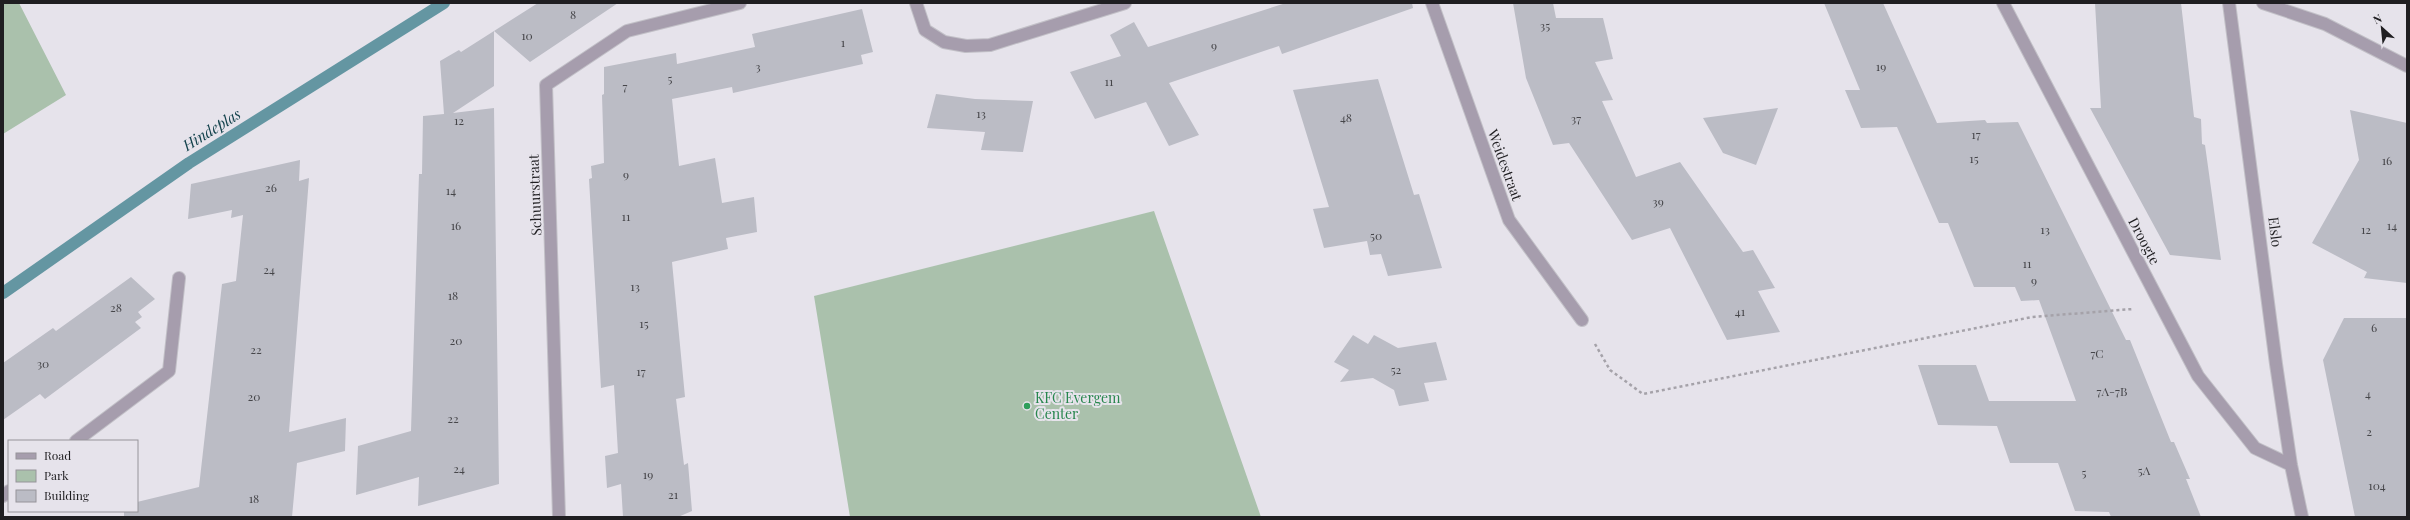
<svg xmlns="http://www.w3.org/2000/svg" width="2410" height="520" font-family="'Playfair Display',serif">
<rect width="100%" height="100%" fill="#e6e3eb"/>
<!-- green -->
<path fill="#aac1ac" d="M3,3H19L66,95L3,134Z
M1154,211L1261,517H850L814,296Z"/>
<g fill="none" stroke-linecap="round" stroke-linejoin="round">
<!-- stream -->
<path stroke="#6496a2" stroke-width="12" d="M3,293L189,163L444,3"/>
</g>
<!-- building -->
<path fill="#bbbcc5" d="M538,3H618L530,62L494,31Z
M1286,3H1412L1413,8L1282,54L1279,46L1169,83L1199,135L1169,146L1146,102L1095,119L1070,72L1121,56L1110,35L1134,22L1148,47Z
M1513,3H1553L1556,18H1603L1613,59L1595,62L1613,100L1602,101L1636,177L1680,162L1743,252L1753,250L1775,288L1758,291L1780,332L1727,340L1670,228L1632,240L1569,143L1553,145L1526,78Z
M1824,3H1883L1937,123L1985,120L1987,123L2018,122L2126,340H2130L2171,442H2174L2190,479H2186L2201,517H2111L2109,512L2075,511L2058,463H2010L1997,426L1938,425L1918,365H1976L1989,401H2076L2039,300L2021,301L2015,287H1974L1948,223H1939L1897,127L1861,128L1845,90H1860Z
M2095,3H2181L2194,117L2201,119L2202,144L2205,145L2221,260L2170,255L2090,108H2101Z
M862,9L873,52L861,55L863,64L733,93L732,87L672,99L679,166L715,158L722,203L754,197L757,232L726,238L728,249L672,262L685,397L676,399L684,465L688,463L692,511L678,517H623L621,484L607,488L605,456L618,453L614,385L601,388L589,179L592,178L591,166L604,163L602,95L604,94V67L676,53L677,64L755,47L752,34Z
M494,31V86L453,113L494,108L499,484L418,506L419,477L356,495L358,446L411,431L419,174H422L423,116L444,114L440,61L459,50L461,52Z
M1378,79L1414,195L1419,194L1442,268L1388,276L1381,254L1370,255L1367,241L1324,248L1313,209L1329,207L1293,90Z
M936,94L975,99L1033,101L1023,152L981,150L985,132L927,128Z
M1778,108L1756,165L1723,153L1703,118Z
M2350,110L2407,123V283L2364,278L2367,272L2312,243L2359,160Z
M300,160L299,181L309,178L289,432L346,418L345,451L297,463L292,517H124V511H137V502L199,487L222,284L236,281L243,215L231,218L232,210L188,219L191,184Z
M131,277L155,299L138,312L142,317L135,322L141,328L45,399L40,394L3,420V363L53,328L56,331Z
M2344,318H2407V517H2355L2323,360Z
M1353,335L1368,344L1374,335L1398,348L1436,342L1447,380L1424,383L1429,401L1399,406L1394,390L1373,378L1340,382L1349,370L1334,362Z"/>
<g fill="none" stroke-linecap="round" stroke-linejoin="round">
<!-- minor casing -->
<g stroke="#c2c0c7" stroke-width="14">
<path id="minor" d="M916,3L925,30L944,42L966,46L990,45L1125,3
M1432,3L1509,220L1582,320
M2003,3L2198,376L2255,448L2291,465
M2229,3L2276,364L2291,465L2302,517
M2263,3L2325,24L2407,66
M76,441L169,371L179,278
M3,496L9,491
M559,517L546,85L627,31L740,3"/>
</g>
<!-- path -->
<path stroke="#a5a2a9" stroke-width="2.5" stroke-dasharray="3 3" stroke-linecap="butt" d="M1595,344L1610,370L1643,394L2032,317L2133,309"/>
<!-- minor -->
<use href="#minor" stroke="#a69dad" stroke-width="12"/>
</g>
<!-- markers -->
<circle fill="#2e9e5b" stroke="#e6e3eb" stroke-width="1.5" cx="1027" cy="406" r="4"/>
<g text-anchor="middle" stroke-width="4" stroke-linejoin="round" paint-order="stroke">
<!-- number labels -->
<g font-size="12" fill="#46464a">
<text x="573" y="19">8</text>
<text x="1545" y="30">35</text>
<text x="527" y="40">10</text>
<text x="843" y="47">1</text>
<text x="1214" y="50">9</text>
<text x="758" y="71">3</text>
<text x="1881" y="71">19</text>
<text x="670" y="83">5</text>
<text x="1109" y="86">11</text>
<text x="625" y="91">7</text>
<text x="981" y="118">13</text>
<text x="1346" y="122">48</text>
<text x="1576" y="123">37</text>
<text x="459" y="125">12</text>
<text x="1976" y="139">17</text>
<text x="1974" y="163">15</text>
<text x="2387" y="165">16</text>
<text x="626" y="179">9</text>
<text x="271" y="192">26</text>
<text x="451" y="195">14</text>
<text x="1658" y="206">39</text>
<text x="626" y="221">11</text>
<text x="456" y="230">16</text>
<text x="2392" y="230">14</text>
<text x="2045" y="234">13</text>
<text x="2366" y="234">12</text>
<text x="1376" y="240">50</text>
<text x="2027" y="268">11</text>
<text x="269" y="274">24</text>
<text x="2034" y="285">9</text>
<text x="635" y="291">13</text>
<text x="453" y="300">18</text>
<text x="116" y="312">28</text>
<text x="1740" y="316">41</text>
<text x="644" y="328">15</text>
<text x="2374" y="332">6</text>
<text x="456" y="345">20</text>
<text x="256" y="354">22</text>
<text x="2097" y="358">7C</text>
<text x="43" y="368">30</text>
<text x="1396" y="374">52</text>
<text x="641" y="376">17</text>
<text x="2112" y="396">7A-7B</text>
<text x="2368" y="398">4</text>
<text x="254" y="401">20</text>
<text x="453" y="423">22</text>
<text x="2369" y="436">2</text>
<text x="459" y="473">24</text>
<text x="2144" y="475">5A</text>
<text x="2084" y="477">5</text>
<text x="648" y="479">19</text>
<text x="2377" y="490">104</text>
<text x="673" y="499">21</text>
<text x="254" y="503">18</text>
</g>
<!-- street labels -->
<g font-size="14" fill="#1f1e21" stroke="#e6e3eb">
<text transform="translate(1505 165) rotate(70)" y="5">Weidestraat</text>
<text transform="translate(535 195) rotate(-92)" y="5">Schuurstraat</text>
<text transform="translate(2275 232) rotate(83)" y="5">Elslo</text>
<text transform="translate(2144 241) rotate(62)" y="5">Droogte</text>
</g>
<!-- leisure labels -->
<g font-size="14" fill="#27864d" stroke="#e6e3eb" text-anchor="start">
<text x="1035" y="403">KFC Evergem<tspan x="1035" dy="16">Center</tspan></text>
</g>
<!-- water labels -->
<g font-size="15" font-style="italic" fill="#12414b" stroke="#e6e3eb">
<text transform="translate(212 130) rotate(-32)" y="5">Hindeplas</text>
</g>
</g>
<!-- border -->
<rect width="2410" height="520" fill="none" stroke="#1f1e21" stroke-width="8"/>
<!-- legend -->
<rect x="8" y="440" width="130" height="72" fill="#e6e3eb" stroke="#96949a"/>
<rect x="16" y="453" width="20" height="6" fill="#a69dad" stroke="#96949a"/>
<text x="44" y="460" font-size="12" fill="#1f1e21">Road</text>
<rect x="16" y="470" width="20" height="12" fill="#aac1ac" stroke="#96949a"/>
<text x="44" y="480" font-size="12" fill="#1f1e21">Park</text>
<rect x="16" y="490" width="20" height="12" fill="#bbbcc5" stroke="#96949a"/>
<text x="44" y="500" font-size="12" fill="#1f1e21">Building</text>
<!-- north arrow -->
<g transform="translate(2382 28) rotate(333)" stroke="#e6e3eb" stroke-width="3" paint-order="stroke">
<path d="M0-3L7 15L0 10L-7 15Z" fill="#1f1e21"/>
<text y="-6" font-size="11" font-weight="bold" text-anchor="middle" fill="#1f1e21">N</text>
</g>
</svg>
